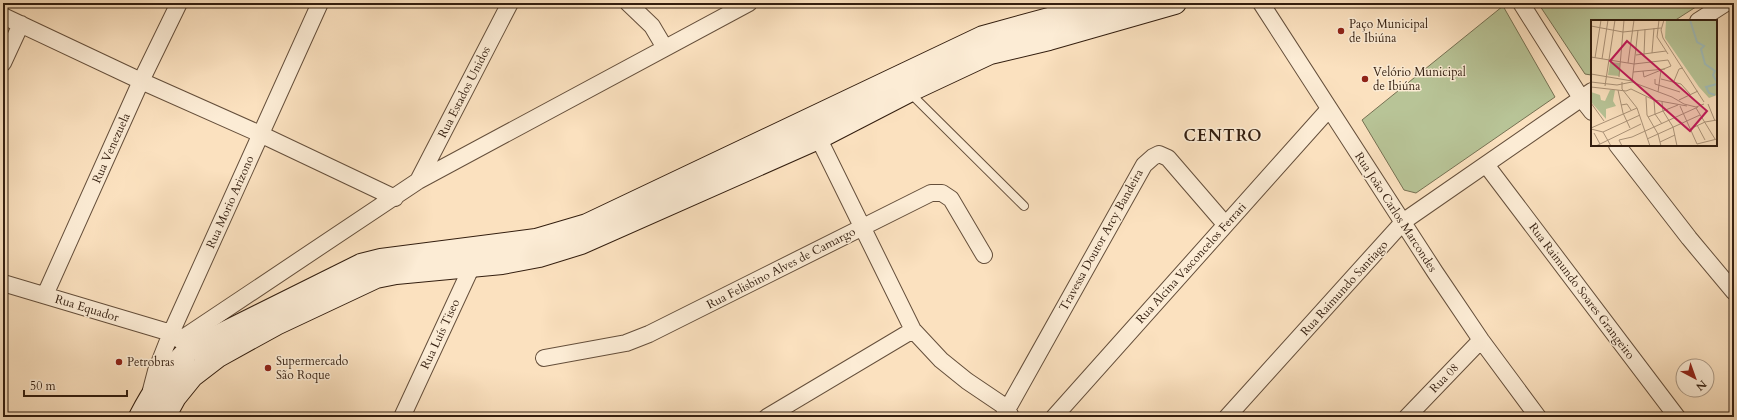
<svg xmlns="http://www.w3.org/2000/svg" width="1737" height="420" font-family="Cardo,serif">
<rect width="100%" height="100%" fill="#fbe1bf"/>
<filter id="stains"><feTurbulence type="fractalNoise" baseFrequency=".005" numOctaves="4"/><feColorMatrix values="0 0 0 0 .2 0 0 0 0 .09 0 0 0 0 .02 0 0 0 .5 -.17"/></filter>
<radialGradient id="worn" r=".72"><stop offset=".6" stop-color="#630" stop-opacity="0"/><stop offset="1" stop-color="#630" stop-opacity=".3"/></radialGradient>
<!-- green -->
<path fill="#b8c497" stroke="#767153" d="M1538,3H1702L1674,21H1592L1591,75L1585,74Z
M1503,6L1555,97L1416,193L1404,190L1362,120Z"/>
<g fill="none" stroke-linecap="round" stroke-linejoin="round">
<!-- service casing -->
<g stroke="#654f3b" stroke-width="10">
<path id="service" d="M910,93L1024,206"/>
</g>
<!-- minor casing -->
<g stroke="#654f3b" stroke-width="18">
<path id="minor" d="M628,3L652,26L665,48
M1261,3L1435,272L1481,340L1538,417
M1521,3L1581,98L1592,112
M3,16L141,81L260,134L395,198
M1698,21L1726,3
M3,63L21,24
M814,129L913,330L941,360L967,381L1007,408L1011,417
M1617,145L1689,238L1734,292
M1487,166L1677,417
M418,181L510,3
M3,283L171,333L178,339
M45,295L141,81L179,3
M180,340L418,181L749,3
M544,358L626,343L649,334L931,193H942L951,199L984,255
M151,390L156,371L171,333L320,3
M402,417L472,266V258
M767,417L913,330
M1003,417L1144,165L1153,157L1159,154L1168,158L1225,224
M1054,417L1329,109
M1227,417L1404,221L1592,91
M1407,417L1481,340"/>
</g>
<!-- secondary casing -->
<g stroke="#331e0f" stroke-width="24">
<path id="secondary" d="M140,417C154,390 166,373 188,351L361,265L381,260L536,240L587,225L983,37L1108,3
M164,417L175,397L192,376L218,356L276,324L376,277L396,273L502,263L539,256L581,243L818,138L909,91L990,53L1049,39L1175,3"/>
</g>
<!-- service -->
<use href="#service" stroke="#fcecd5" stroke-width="8"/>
<!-- minor -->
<use href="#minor" stroke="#fcecd5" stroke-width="16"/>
<!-- secondary -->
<use href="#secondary" stroke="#fcecd5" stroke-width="22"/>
</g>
<!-- markers -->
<g fill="#8f2418" stroke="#fcecd5" stroke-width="1.5">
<circle cx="1341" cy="31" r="4"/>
<circle cx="1365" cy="79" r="4"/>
<circle cx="119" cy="362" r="4"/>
<circle cx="268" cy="368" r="4"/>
</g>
<g text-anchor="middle" stroke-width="3" stroke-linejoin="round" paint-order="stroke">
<!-- poi labels -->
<g font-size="12" fill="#331e0f" stroke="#fcecd5" text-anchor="start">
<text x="1349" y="28">Paço Municipal<tspan x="1349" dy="14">de Ibiúna</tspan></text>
<text x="1373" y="76">Velório Municipal<tspan x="1373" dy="14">de Ibiúna</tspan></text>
<text x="276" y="365">Supermercado<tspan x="276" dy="14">São Roque</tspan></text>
<text x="127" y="366">Petrobras</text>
</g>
<!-- street labels -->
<g font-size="12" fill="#331e0f" stroke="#fcecd5">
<text transform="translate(464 92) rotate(-63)" y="4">Rua Estados Unidos</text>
<text transform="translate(111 148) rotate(-66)" y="4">Rua Venezuela</text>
<text transform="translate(230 202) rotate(-66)" y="4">Rua Morio Arizono</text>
<text transform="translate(1396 212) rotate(57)" y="4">Rua João Carlos Marcondes</text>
<text transform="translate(1101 240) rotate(-61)" y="4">Travessa Doutor Arcy Bandeira</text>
<text transform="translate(1191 263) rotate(-48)" y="4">Rua Alcina Vasconcelos Ferrari</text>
<text transform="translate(781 268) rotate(-27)" y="4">Rua Felisbino Alves de Camargo</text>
<text transform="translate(1344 288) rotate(-48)" y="4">Rua Raimundo Santiago</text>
<text transform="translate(1582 291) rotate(53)" y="4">Rua Raimundo Soares Grangeiro</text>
<text transform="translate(87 308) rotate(17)" y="4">Rua Equador</text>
<text transform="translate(440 334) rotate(-65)" y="4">Rua Luís Tiseo</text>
<text transform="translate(1444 378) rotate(-46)" y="4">Rua 08</text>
</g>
<!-- district labels -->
<g font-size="16" font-weight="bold" letter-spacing="1" fill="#331e0f" stroke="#fcecd5">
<text x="1223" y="141">CENTRO</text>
</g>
</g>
<!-- overview -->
<g transform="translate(1591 20)">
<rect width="126" height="126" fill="#fbe1bf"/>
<path d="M75,0H126V75L118,78L108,67L74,18ZM19,42L29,43L28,56L17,55ZM19,70H24L22,81L25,86L15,89V99L0,82V72L9,75L10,80L14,81Z" fill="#b8c497"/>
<path fill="none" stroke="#a0bcb8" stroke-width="2" d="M99,0L106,22L113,26L110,29L114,44L124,51L122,55L126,62M124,75L118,73L115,67L126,64"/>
<path fill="none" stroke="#ab9379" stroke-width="1" d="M68,0L66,17L77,34M73,0L70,10L72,18L113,82M0,6L32,12L70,8M61,33L63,8M45,35L75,31M53,35L54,9M0,37L43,44L77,40L80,46L53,57L52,51M4,38L10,0M11,39L17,0M37,43L43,0M42,52L74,49M0,54L41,61M28,57L33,0M64,59V64L89,72M70,59L90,64L99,74M83,61L88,49L92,48M0,62L26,65L41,62L81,77L93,84L105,87L113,84M31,62V69L46,88L59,126M41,62L47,10M14,66L24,0M0,67L35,71L40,69L63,80L96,86M27,70L32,93L39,108M67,72L70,50M55,77L56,95L67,114L70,126M63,80L64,94L71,104M88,80L107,71M71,82L72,91L82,107L86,126M0,83L13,101M117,84L124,101M30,85L36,84L40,90M89,86L106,124M105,88L124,119M57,97L87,85M106,105L114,120M0,108L46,88M0,109L12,112L49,95M99,109L114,102L126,100M12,112L20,126M3,113L9,124M56,119L109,95M69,122L84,115M106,124L126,119M5,126L50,104M31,126L28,120L41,117L107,87"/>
<path fill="#c2185b" fill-opacity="0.15" stroke="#c2185b" stroke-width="2" d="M36,21L116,91L99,111L19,41Z"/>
<rect width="126" height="126" fill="none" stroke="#331e0f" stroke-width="2"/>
</g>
<!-- margin -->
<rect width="1737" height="420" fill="none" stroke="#fbe1bf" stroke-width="16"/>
<rect x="4" y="4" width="1729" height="412" fill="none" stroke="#331e0f" stroke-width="2"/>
<rect x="8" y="8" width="1721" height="404" fill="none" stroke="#331e0f"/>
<!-- north arrow -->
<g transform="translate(1695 378) rotate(139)"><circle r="19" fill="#fcecd5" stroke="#ac9a86"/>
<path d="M0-3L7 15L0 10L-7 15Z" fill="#8f2418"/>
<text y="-6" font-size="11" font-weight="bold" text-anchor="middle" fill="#331e0f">N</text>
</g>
<!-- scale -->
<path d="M24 390v6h103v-6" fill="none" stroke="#331e0f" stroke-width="2"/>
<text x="30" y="390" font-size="12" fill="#331e0f" stroke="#fcecd5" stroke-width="3" paint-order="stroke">50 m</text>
<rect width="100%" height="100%" filter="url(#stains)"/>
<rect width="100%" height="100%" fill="url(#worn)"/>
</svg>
